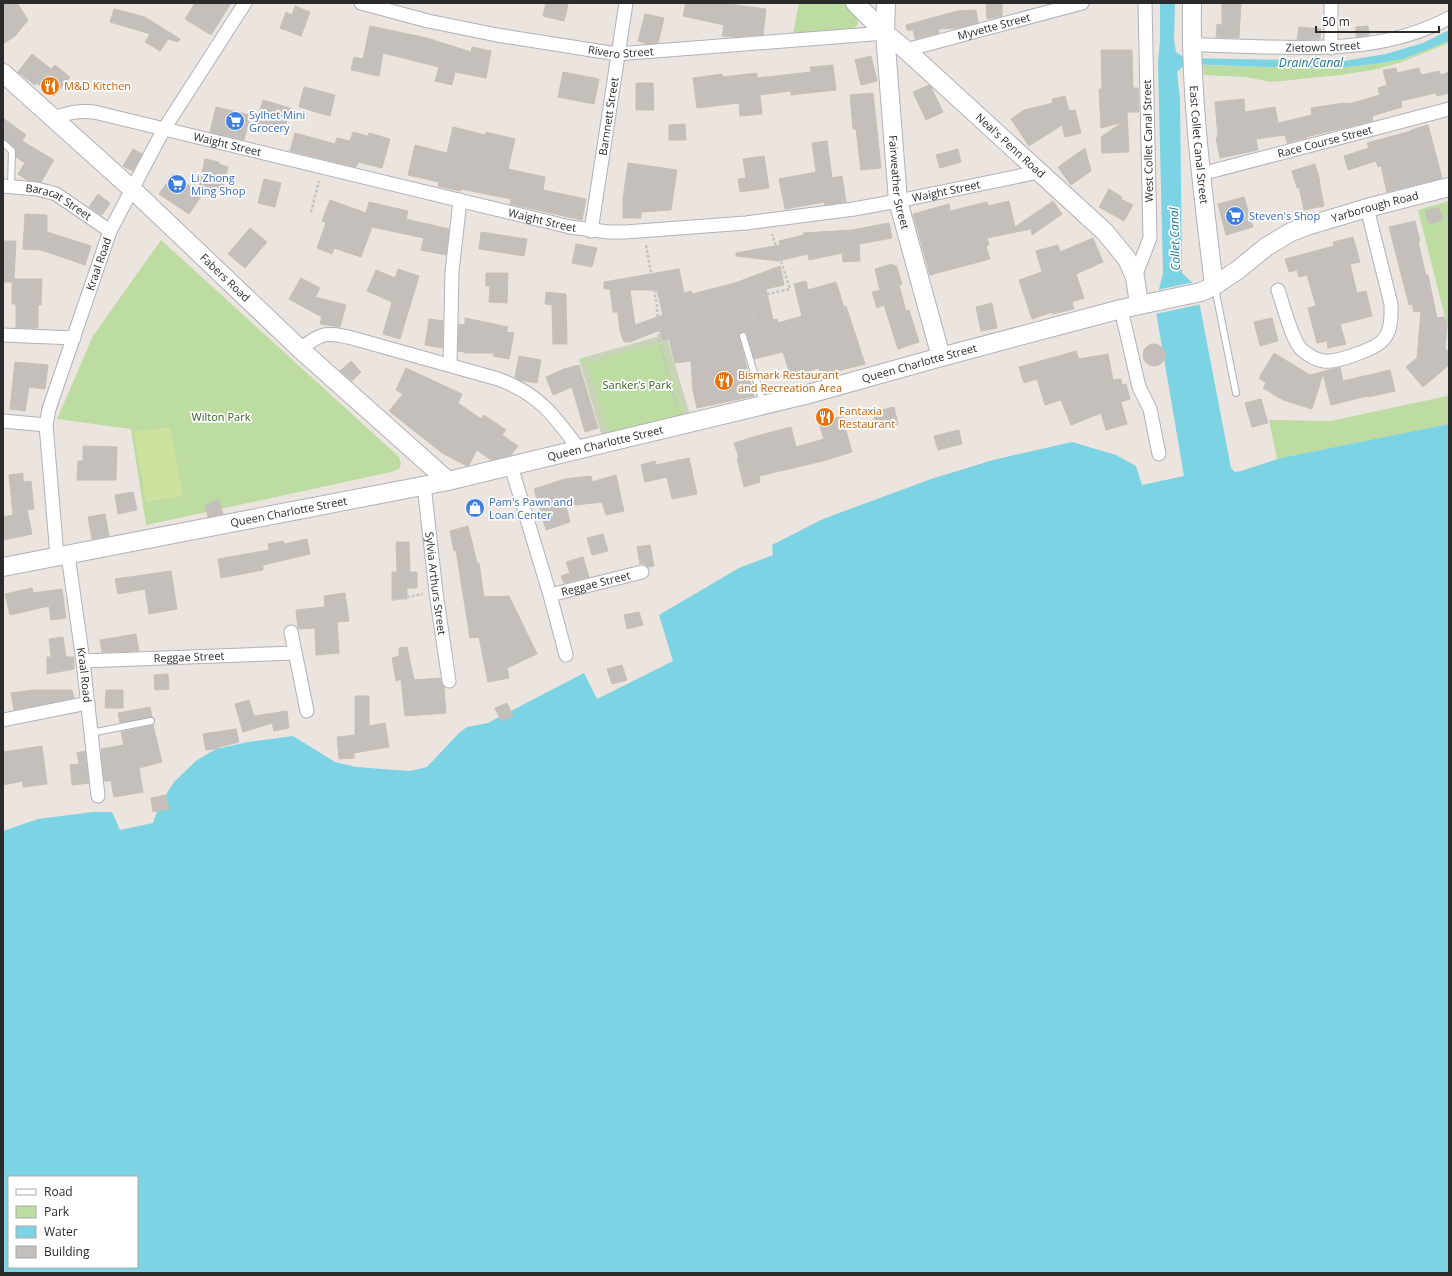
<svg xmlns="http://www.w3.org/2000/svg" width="1452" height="1276" font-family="'Open Sans',sans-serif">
<rect width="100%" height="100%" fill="#ebe4df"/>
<!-- green -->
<path fill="#bcdca1" d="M799,3H846L859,15L858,24L853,29L793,34Z
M1449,40V43L1399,63L1373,70L1340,75L1271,82L1245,77L1204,75L1203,65L1296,68L1346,67L1375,64L1403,59Z
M1449,201V333L1418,210Z
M161,240L399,457L401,464L399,469L391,472L146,525L131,429L57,419L93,336Z
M661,336L662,340L667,339L690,415L602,436L579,359Z
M1449,391V424L1277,459L1269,420L1331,421L1447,396Z"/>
<!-- cemetery -->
<path fill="#c8d3b8" d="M661,336L662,340L667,339L690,415L685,416L662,342L587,363L609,434L602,436L581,365L587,363L586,357Z"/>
<!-- pitch -->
<path fill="#cde29e" d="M170,427L183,496L146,502L134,432Z"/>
<!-- water -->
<path fill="#7cd3e3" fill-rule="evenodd" d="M1160,3H1175L1174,40L1176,52L1185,58L1344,61L1386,54L1406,48L1423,43L1449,30V40L1448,41L1403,59L1375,64L1346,67L1296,68L1186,64L1177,72L1180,99L1182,273L1196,286L1231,468L1235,472L1241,471L1281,458L1449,424V1273H3V831L38,819L93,812H112L120,830L153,823L160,804L174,782L197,760L216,749L248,742L293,736L335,762L356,767L410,771L427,767L459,733L467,727L488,723L584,673L597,699L673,661L659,615L739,568L773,555L772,545L823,519L931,479L993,460L1072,442L1116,455L1136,466L1142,485L1184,476L1155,306L1163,273L1158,63L1160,41ZM9,1177H137V1267H9Z"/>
<!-- pier -->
<path fill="#ebe4df" d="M1195,282L1198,285L1202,304L1155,314L1153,306L1157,290Z"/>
<!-- building -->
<path fill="#c4bfba" stroke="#c7c0b8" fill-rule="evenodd" d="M3,3H17L28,20L15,36L3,44Z
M195,3H231L211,35L185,19Z
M546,3H561L568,5L564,21L543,16Z
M686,3H720L766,9L763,35L734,37L722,36L724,25L683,16Z
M986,3H1002V16L987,19Z
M1222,3H1241L1239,38L1216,37L1217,24L1222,25Z
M295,6L310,12L301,36L280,28L286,12L292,15Z
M114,9L145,17L180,39L178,42L168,39L160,51L145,42L150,34L110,22Z
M976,10L978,23L959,28L938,29L939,33L915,39L913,30H907L906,25L957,11Z
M645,14L664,18L658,43L648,44L638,41Z
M370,26L427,38L471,52L472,47L491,51L486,78L455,72L452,85L435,81L439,67L383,53L379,76L351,70L354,57L363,59Z
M1368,26L1369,35L1356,37V27Z
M1299,27L1321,29L1320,39L1297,40Z
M1101,50H1132L1133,88H1138L1139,112H1127L1129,152L1102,153L1101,137L1123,122L1101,128L1099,89H1102Z
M32,54L51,69L55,65L70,77L54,96L37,83L35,85L18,72Z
M871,56L877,81L861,85L855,60Z
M833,65L836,90L791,95V91L760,95L762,114L740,116L739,103L697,108L693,78L722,74L723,77L757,73V78L811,72L810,67Z
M1396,68L1397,73L1419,68L1421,75L1439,71L1441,75L1449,72V93L1437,96L1436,93L1401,101L1402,107L1372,116L1373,121L1306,137V138L1287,143L1285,135L1256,139L1258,150L1220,158L1216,138L1218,137L1215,102L1244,99L1245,112L1275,107L1278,123L1312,115L1311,108L1344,103V104L1349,103V104L1380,95L1378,88L1387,85L1383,70Z
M563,72L599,79L594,104L558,97Z
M636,83H653L654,110H636Z
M929,85L931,87L943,112L926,120L913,92Z
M304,87L335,95L330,116L299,107Z
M873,93L881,168L861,170L856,129H853L850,95Z
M1065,96L1069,111L1075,110L1081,133L1065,137L1062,125L1029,146L1011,119L1024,110L1053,103L1052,99Z
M263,100L290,108L284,131L256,123Z
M216,107L250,115L244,140L210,132Z
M3,118L26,135L22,141L54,160L41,182L27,180L18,174L25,163L16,157L15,148L3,139Z
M685,124L686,140H669V125Z
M1428,125L1442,178L1387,192L1381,166L1378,167L1376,161L1348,170L1344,156L1369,148L1367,143L1411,131V130Z
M453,127L485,135L486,132L515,139L508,169L545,177L543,190L586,199L582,220L510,204L511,199L461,189L460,191L438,186L439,182L408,175L415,145L447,153Z
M353,132L368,136L369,133L390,139L382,168L358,162L356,167L290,151L295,133L335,144L337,138L350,141Z
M827,141L832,178L842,176L846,202L825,205L824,202L785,209L779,179L816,172L812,143Z
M1085,148L1091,171L1071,185L1058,167Z
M133,149L142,154L133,171L123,166Z
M958,149L961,162L940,168L936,155Z
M764,156L769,188L740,192L738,179L746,178L743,159Z
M205,159L219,162V164L228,167L222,192L199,187Z
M628,163L677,170L671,210L641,212V218H623V199Z
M1315,164L1320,181H1319L1324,206L1304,210L1299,187L1297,188L1292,171Z
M173,174L202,195L189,214L159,194Z
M264,179L281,183L275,207L258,203Z
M1109,189L1122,197L1121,199L1133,205L1124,221L1099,207Z
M98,194L110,203L102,215L89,207Z
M1244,197L1253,227L1226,235L1218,204Z
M330,200L366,213L369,202L408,211L406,219L449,229L446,255L421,250L424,238L372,227L361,257L334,248L332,254L317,248L326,223L322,221Z
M1009,201L1015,227L1053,201L1062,214L1032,235L1031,229L987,238L989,245L986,246L990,259L930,275L913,214L949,204L950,211L987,202L988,206Z
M1439,208L1443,220L1429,224L1425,211Z
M25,214L47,215V232L91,246L85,265L41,250L23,249Z
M1415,221L1420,241L1418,242L1426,275H1428L1437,318L1444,317L1447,326L1445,349L1449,352V365L1423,387L1406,367L1417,358L1421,311L1414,312L1412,304L1409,305L1389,227Z
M889,223L892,238L859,244L860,261L843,262L842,253L809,260L808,254L778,261L736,256V253L780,245L779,241L804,235L803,233L852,230Z
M250,228L267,242L245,268L228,254Z
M481,232L527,239L524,256L479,249Z
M1353,237L1360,262L1350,264L1357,293L1366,291L1372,316L1340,324L1346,344L1328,348L1327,341L1317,343L1308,308L1316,306L1307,275L1299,277L1297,270L1289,272L1285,259L1334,246L1333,242Z
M1093,238L1103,262L1076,274L1084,298L1072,302L1074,309L1052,314V312L1032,319L1019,280L1042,272L1036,251L1058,245L1060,252Z
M3,241H16L14,279H42L41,305H38V328H16V304H12V282H3Z
M576,244L597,248L592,267L572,263Z
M892,264L894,266L896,265L902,284L899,285L906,311L909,310L919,342L898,349L884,305L877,308L872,292L880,290L875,269Z
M780,266L784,285L766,289L773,320L777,319L778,323L802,316L794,284L806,281L808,290L836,282L844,307L846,306L865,364L821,375L819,368L791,377L783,352L754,359L747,335L746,332H742L740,333L739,337L754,396L697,408L693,391L691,361L675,363L669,339L662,340L660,330L630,342H624L620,331L618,312H613L610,289H604V282L679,269L684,293L691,291L692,294L735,283ZM630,290H657L663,315L635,325Z
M398,269L419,276L400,339L383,334L392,302L367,291L376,270L395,278Z
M486,273H508L507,303L489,302L490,286H486Z
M301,278L320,288L315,297L346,305L340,327L320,324L322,317L289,299Z
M546,292L566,294L567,344H553L552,305L545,304Z
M992,303L997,328L981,331L976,307Z
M465,318L508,327L506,332L514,333L509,359L493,356L494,353H465V352L458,351L459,324L465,325Z
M1272,318L1278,341L1260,346L1254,322Z
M429,319L443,321L442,348L425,345Z
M1143 355a11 11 0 1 1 22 0a11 11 0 1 1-22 0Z
M1076,351L1079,359L1108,354L1113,380L1121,379L1122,385L1126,384L1130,399L1121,402L1127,424L1106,430L1101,413L1071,425L1061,400L1045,405L1037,379L1024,383L1019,367Z
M1274,353L1310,375L1340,367L1343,381L1390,370L1395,391L1368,397L1367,396L1331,405L1323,374L1312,409L1283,400L1263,388L1266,383L1259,378Z
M519,356L541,360L537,383L519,380L515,377Z
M351,361L361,372L352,381L340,371Z
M15,362L48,365L45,389L29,387L25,411L10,409Z
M579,365L598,428L585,432L572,387L553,395L546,377L564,369Z
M406,368L462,394L458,403L481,419L484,415L506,430L502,435L518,446L511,455L491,460L477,450L469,465L467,466L442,453L389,411L403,394L396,390Z
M1261,399L1268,423L1252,427L1245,403Z
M894,407L898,424L877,429L873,412Z
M842,416L852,452L823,461L759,476L760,482L744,487L737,458H739L734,443L753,437L791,427L796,447L824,439L819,423Z
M959,430L962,444L938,450L934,436Z
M83,446L117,447L116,480H77L78,461H83Z
M689,458L697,494L672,499L667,477L645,482L641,465L655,461L656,465Z
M23,473V482L31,481L34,509L27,510L32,534L3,540V517L13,515L9,475Z
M616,475L624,511L606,515L602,502L566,506L570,522L546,530L534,489L565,479L591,476L592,482Z
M133,492L137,510L118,514L115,495Z
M219,500L223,514L208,517L205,505Z
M105,514L109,536L92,539L88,517Z
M468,526L477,563H479L484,597L509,596L537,654L507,668L509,678L488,682L479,637L470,638L456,550L454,551L450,531Z
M603,534L608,551L592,555L587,538Z
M307,539L310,554L263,565V570L221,578L218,559L269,550L268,544L283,541L284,544Z
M396,542H409L410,572H417V588H407V599H392V572H397Z
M650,545L654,566L648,567L645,564H640L637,547Z
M583,557L589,577L564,583L561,576L570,573L566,562Z
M171,571L177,609L149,614L145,589L118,594L115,579Z
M32,588L33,593L62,589L66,618L51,620L49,606L10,615L5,594Z
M345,593L349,621L337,622L339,653L316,655L315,628L298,629L296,610L325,607L324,596Z
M639,612L643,625L627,629L624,615Z
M136,634L139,651L102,652L100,640Z
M63,637L66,657H74V669L47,674V657H51L49,639Z
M407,647L414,680L440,678L444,687L446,713L405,716L401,679L396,681L392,658L399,656V648Z
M622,665L627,680L612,684L607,669Z
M168,674L169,689L155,690L154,675Z
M33,690H72L74,698L14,710L11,693Z
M106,690H123V708H105Z
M355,696H369V726L385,723L389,747L354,753V758L339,759L337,737L355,735Z
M249,700L254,716L287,711L289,728L274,731L272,723L243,732L235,704Z
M507,703L513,716L501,721L495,708Z
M150,707L152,717L120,723L118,713Z
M153,725L162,762L139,768L143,792L114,797L111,781H104L101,749L124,745L121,732Z
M236,729L239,742L219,747V748L206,750L203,734Z
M42,746L47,784L23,787V781L3,785V752Z
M85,751L89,783L72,785L70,765L79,764L77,753Z
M166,795L169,809L153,812L151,798Z"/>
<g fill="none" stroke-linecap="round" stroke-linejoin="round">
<!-- lane casing -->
<g stroke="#afb2ba" stroke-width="8">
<path id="lane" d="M3,143L12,151L11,186
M1215,288L1236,393
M743,336L763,403
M91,733L151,721"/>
</g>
<!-- street casing -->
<g stroke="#afb2ba" stroke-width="15">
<g id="street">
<path id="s1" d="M361,3L428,21L497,35L617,54L885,33"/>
<path d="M1331,3V48"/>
<path id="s2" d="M1191,44C1217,46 1242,46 1268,47C1330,49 1393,48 1449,18"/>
<path id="s3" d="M906,50L1082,3"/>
<path id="s4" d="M54,118C68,113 79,110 94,112L570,227L608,232H625L746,223L854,209L898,201L1039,172"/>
<path id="s5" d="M1201,174L1449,109"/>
<path id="s6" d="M3,186L37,189L56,194L110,231"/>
<path id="s7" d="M591,231L626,3"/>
<path d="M1135,277L1150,238L1145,3"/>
<path d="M1278,290C1283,304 1292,341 1302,350C1308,355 1316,360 1324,361C1335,363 1372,350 1381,342C1384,339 1387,335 1388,332C1392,323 1391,313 1391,304L1367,208"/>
<path d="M1121,309L1139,387L1150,409L1159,454"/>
<path d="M3,335L74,338"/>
<path d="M300,349C323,332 325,332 352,338L498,379C539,394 554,415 579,449"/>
<path d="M450,365L452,272L460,200"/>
<path d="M3,421L46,425"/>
<path d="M511,466L550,595L566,655"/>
<path id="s8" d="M424,485L436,592L449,681"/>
<path id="s9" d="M68,555L83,661L98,796"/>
<path id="s10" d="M57,556L46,425L49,409L110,231L164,129L245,3"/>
<path id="s11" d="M550,595L642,572"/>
<path d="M291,632L307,711"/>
<path id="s12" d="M83,661L295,653"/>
<path d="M3,720L88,703"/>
</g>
</g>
<!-- secondary casing -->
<g stroke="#afb2ba" stroke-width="20">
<g id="secondary">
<path id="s13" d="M855,3L885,33L906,50L1105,232L1127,259L1135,277L1139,304"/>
<path id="s14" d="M886,3L885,33L898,201L941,357"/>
<path id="s15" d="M1192,3C1190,98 1203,192 1214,286"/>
<path id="s16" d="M3,73L132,189L300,349L448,481"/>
<path id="s17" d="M3,567L448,481L805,395L941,357L1121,309L1201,292L1214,286L1239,269L1266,247L1291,232L1307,226L1367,208L1449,187"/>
</g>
</g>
<!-- path -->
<path stroke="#c4c4c4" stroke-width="2.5" stroke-dasharray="3 2" stroke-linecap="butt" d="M311,212L319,181
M646,245L657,306L659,341L677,408
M753,332L757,331L750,298L790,289L772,234
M392,600L423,594"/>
<!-- lane -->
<use href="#lane" stroke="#fff" stroke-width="6"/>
<!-- street -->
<use href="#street" stroke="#fff" stroke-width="13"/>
<!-- secondary -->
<use href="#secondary" stroke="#fff" stroke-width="18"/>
</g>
<!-- icons -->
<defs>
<g id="restaurant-disc" transform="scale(1)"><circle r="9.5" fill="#e8710a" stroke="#fff"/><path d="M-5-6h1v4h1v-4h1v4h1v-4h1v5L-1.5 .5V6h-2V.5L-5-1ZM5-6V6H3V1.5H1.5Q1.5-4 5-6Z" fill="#fff"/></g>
<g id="supermarket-disc" transform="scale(1)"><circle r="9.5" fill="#3f7fe0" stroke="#fff"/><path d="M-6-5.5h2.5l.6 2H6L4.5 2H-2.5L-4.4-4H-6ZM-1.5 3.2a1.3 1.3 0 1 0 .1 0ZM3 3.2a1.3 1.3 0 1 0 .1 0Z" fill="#fff"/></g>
<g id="shop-disc" transform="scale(1)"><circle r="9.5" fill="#3f7fe0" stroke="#fff"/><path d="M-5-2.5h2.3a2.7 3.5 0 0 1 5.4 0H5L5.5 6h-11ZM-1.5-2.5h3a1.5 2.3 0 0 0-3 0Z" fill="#fff"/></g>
</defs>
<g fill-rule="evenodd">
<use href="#restaurant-disc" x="50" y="86"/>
<use href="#supermarket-disc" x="235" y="121"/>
<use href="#supermarket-disc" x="177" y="184"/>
<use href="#supermarket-disc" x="1235" y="216"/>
<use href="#restaurant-disc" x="724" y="381"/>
<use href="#restaurant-disc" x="825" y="417"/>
<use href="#shop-disc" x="475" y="508"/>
</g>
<g text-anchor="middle" stroke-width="3.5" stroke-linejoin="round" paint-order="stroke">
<!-- street labels -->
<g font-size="11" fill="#2b2b2b" stroke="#fff">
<text dy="4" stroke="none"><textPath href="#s3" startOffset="91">Myvette Street</textPath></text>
<text dy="4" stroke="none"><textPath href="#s2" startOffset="132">Zietown Street</textPath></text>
<text dy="4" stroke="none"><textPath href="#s1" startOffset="265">Rivero Street</textPath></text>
<text dy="4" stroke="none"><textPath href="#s7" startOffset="116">Barnnett Street</textPath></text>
<text transform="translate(1148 141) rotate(-91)" y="4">West Collet Canal Street</text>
<text dy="4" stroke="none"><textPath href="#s5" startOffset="128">Race Course Street</textPath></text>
<text dy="4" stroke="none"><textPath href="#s4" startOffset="178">Waight Street</textPath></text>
<text dy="4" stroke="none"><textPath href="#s13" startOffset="211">Neal's Penn Road</textPath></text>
<text dy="4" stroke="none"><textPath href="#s15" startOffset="142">East Collet Canal Street</textPath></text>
<text dy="4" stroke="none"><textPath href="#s14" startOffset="180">Fairweather Street</textPath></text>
<text dy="4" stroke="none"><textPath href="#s4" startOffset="910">Waight Street</textPath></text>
<text dy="4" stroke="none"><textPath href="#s6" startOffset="59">Baracat Street</textPath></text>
<text dy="4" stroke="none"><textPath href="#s17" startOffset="1426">Yarborough Road</textPath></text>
<text dy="4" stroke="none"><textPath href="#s4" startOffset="502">Waight Street</textPath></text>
<text dy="4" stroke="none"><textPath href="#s10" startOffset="301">Kraal Road</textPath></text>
<text dy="4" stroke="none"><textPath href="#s16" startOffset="302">Fabers Road</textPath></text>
<text dy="4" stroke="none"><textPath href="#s17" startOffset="939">Queen Charlotte Street</textPath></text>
<text dy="4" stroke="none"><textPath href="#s17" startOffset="615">Queen Charlotte Street</textPath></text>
<text dy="4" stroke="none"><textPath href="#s17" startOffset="291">Queen Charlotte Street</textPath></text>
<text dy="4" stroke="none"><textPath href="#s8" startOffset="99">Sylvia Arthurs Street</textPath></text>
<text dy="4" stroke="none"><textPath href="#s11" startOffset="47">Reggae Street</textPath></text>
<text dy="4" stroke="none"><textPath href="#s12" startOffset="106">Reggae Street</textPath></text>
<text dy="4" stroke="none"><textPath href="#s9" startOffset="121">Kraal Road</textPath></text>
</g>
<!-- food labels -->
<g font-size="11" fill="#c56008" stroke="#fff" text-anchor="start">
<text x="64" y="90">M&amp;D Kitchen</text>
<text x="738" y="379">Bismark Restaurant<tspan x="738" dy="13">and Recreation Area</tspan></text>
<text x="839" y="415">Fantaxia<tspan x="839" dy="13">Restaurant</tspan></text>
</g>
<!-- shop labels -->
<g font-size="11" fill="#366cbe" stroke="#fff" text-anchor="start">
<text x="249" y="119">Sylhet Mini<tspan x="249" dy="13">Grocery</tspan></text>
<text x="191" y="182">Li Zhong<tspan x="191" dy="13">Ming Shop</tspan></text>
<text x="1249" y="220">Steven's Shop</text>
<text x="489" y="506">Pam's Pawn and<tspan x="489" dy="13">Loan Center</tspan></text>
</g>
<!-- park labels -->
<g font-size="11" fill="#366122" stroke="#fff">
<text x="637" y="389">Sanker's Park</text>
<text x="221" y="421">Wilton Park</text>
</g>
<!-- water labels -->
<g font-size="12" font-style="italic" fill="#1b748f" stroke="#fff">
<text x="1311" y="67">Drain/Canal</text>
<text transform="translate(1175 239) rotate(-92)" y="4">Collet Canal</text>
</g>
</g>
<!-- border -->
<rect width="1452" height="1276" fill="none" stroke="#2b2b2b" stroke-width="8"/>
<!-- legend -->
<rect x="8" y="1176" width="130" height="92" fill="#ffffff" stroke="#aaaaaa"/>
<rect x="16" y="1189" width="20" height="6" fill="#ffffff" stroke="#aaaaaa"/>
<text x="44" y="1196" font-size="12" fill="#2b2b2b">Road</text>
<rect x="16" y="1206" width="20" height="12" fill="#bcdca1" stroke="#aaaaaa"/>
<text x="44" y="1216" font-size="12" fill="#2b2b2b">Park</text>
<rect x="16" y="1226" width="20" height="12" fill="#7cd3e3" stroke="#aaaaaa"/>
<text x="44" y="1236" font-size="12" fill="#2b2b2b">Water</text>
<rect x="16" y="1246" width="20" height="12" fill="#c4bfba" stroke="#aaaaaa"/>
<text x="44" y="1256" font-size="12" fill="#2b2b2b">Building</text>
<!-- scale -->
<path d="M1316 26v6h123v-6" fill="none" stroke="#2b2b2b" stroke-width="2"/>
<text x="1322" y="26" font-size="12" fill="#2b2b2b" stroke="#ffffff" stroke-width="3" paint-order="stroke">50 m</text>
</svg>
